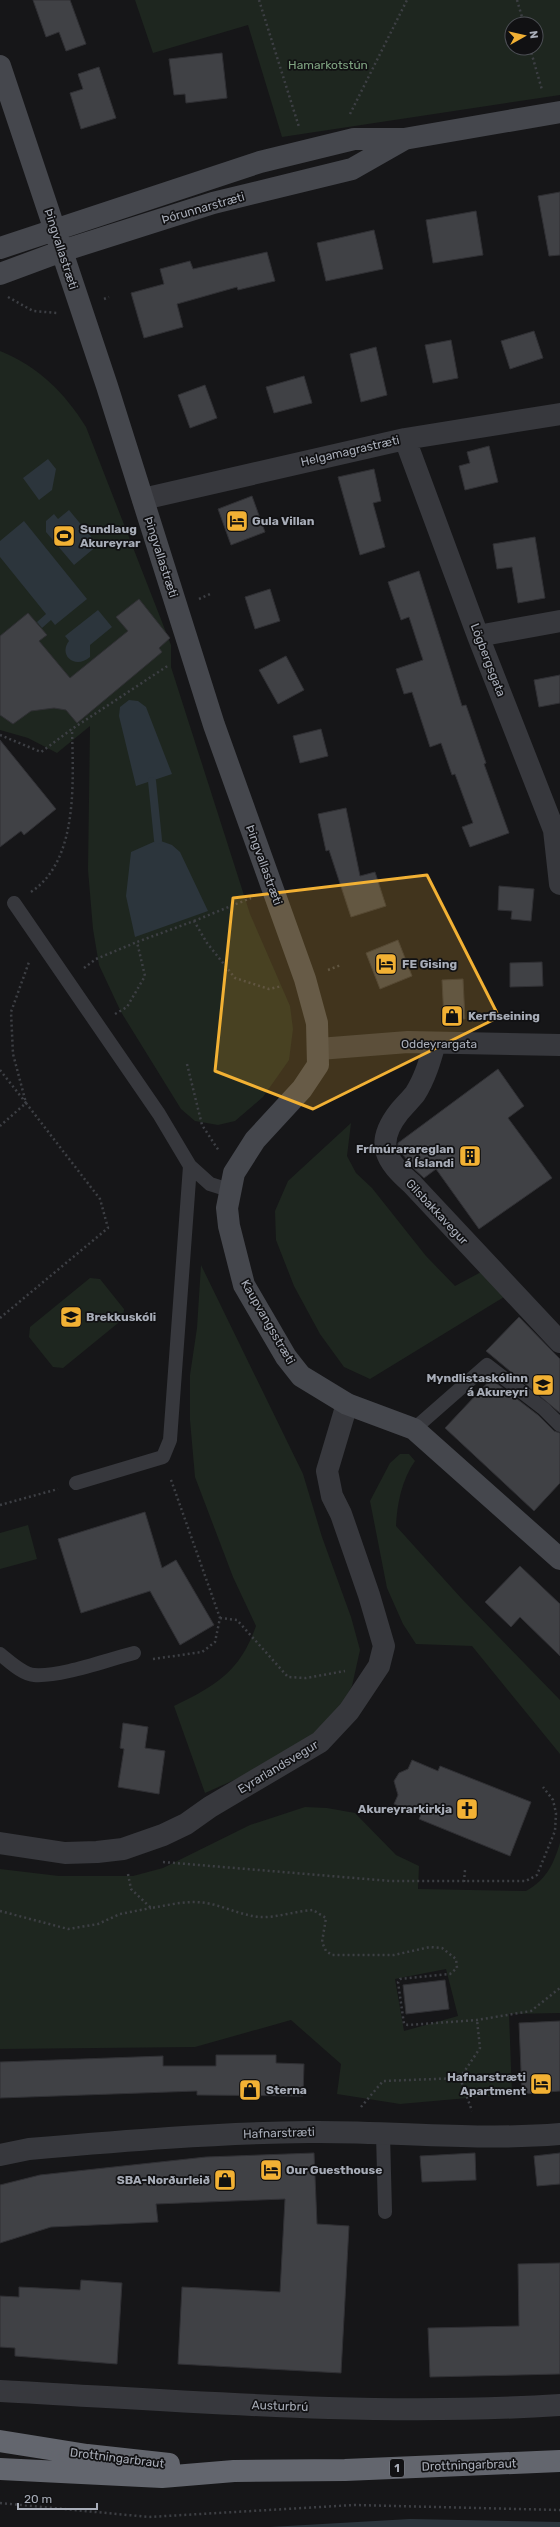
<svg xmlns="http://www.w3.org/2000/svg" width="560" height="2527" font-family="Rubik,sans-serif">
<rect width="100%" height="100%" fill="#161618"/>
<!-- green -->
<path fill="#1e261f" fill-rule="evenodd" d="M135,0H560V95L282,137L248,25L153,53ZM512,24H536V48H512Z
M0,351C38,366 65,393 86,427L171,645V667L250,914L290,1006L293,1029L289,1060L263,1097L235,1121L218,1125L195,1121L181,1109L121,1012L99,965L93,929L88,870L90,726L57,753L28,738L0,730Z
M351,1123L347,1156L356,1173L372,1188L426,1256L455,1286L483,1271L504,1297L370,1379L344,1367L320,1334L294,1286L276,1240L275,1211L288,1181Z
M201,1265L303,1474L322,1537L351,1617L360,1650L352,1686L340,1708L313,1735L272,1763L205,1793L174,1706C215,1686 240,1672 256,1626L233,1577L195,1477L190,1420V1375L197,1328Z
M90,1278L100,1279L124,1309L123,1319L63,1368L53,1367L29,1337L30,1327Z
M400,1454H409L415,1461C402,1479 397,1504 396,1526L461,1598L560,1700V1754L472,1646L416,1644L403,1624L387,1588L370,1501L390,1463Z
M28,1525L37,1559L0,1569V1533Z
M305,1807L327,1808L355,1813L396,1855L419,1866L418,1889L526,1891C547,1879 553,1865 560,1843V2013L509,2014L512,2094L400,2104L337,2094L341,2064L291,2020L195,2047L0,2049V1869L59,1876H133L163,1868L250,1825ZM446,1969L458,2016L404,2031L395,1979Z"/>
<!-- water -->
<path fill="#2c353c" d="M48,459L56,469L52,490L39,500L23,478Z
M69,510L98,545L74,565L46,532V521L54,514L58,519Z
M24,521L87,599L55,625L51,620L42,628L37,622L46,614L0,557V541Z
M98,610L112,627L90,645V657C75,670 58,655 69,641L65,636Z
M129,700L138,701L146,707L172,774L136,786L119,716L120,707Z
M158,840L172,845L180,852L208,911L135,937L126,896L131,852Z
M410,2519L560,2522V2527H270Z"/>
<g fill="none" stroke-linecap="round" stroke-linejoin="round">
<!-- stream -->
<path stroke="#2c353c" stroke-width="8" d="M152,781L158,840"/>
</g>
<!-- building -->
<path fill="#404145" stroke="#303034" d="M33,0H70L86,44L66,51L59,32L46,37Z
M222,53L227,98L186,103L185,94L174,95L169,59Z
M99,67L116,118L81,129L70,93L83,89L78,74Z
M560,192V255L549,256L538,196Z
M476,211L483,255L433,263L426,220Z
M374,230L383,269L326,281L317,243Z
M267,252L275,281L238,290L237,287L177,304L183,327L144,338L131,293L164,284L160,269L190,261L193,269Z
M534,331L543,358L510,369L501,341Z
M451,340L458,378L433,383L425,345Z
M376,347L387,395L361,402L350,354Z
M304,376L312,403L274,413L266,387Z
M205,385L217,418L190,428L178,395Z
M489,446L498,482L465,490L459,466L470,463L467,452Z
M374,469L381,501L373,503L385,547L360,555L338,477Z
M252,496L265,532L231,545L218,509Z
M535,537L545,598L518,603L512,567L497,569L493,544Z
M419,571L462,706L466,705L486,763L484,764L509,833L470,847L462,827L473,823L455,774L452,775L441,743L430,747L412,692L404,694L396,669L423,660L409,617L401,620L388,582Z
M270,589L280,621L255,629L245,597Z
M139,599L170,638L159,648L162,652L77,723L66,710L54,708L31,711L13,724L0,715V636L28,613L47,635L39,641L70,678L128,631L116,617Z
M286,656L304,690L278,704L259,670Z
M560,675V703L539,707L534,680Z
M321,729L328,756L300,763L293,736Z
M0,740L56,809L24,835L21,831L0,847Z
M346,808L360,876L375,872L386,906L351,917L329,850L326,851L318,814Z
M499,886L534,889L531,921L511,919L512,911L498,910Z
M398,940L412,976L380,989L366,953Z
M542,962L543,986L510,987V963Z
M463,979L465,1019L444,1020L442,980Z
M498,1069L524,1106L508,1118L552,1178L479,1229L436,1169L424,1178L413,1168L398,1148V1143Z
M519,1317L560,1359V1413L486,1351Z
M491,1379L538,1415L554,1431L560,1433V1483L534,1511L445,1428Z
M145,1512L162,1568L176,1560L214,1625L180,1645L150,1591L81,1613L58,1539Z
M520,1566L560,1604V1656L520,1617L511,1627L485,1602Z
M123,1723L148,1727L145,1748L165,1751L159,1794L118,1787L124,1749L120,1748Z
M412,1760L438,1771L440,1766L531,1802L510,1856L419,1819L421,1815L394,1804L398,1795L394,1781L399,1773L408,1769Z
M445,1980L449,2009L406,2014L403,1985Z
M560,2021V2091L522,2094L519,2023Z
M216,2055H276V2063L304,2064L303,2096L197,2095V2091L0,2098V2062L163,2056V2066H216Z
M314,2153L317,2224L349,2226L341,2373L178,2364L182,2287L280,2292L285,2199L156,2204L158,2222L51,2227L0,2243V2185L40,2175L206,2157Z
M475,2153L476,2180L422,2182L420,2156Z
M560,2153V2184L537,2186L534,2156Z
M560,2263V2374L430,2377L428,2328L519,2326L518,2264Z
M81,2280L122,2283L117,2364L15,2356V2348L0,2347V2296L19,2297V2287L80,2290Z"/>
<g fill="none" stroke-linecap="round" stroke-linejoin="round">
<!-- path -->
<path stroke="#3d3f44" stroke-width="2.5" stroke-dasharray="2 3" stroke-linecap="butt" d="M259,0L299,127
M517,0L524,24
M530,48L542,90
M350,114L407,0
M8,297L33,311L57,313
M104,299L109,297
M199,599L210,594
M0,735L41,752L72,729L169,665
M31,892C79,860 73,780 72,729
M194,921L251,898
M84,968L96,959L137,942
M328,970L341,965
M115,1014L127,1007L145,976L137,942L194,921L207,943L235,978L269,989L282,986
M187,1064L202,1125L219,1151
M0,1070L26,1103L0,1126
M0,1318L108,1228L100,1199L26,1103L13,1054L11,1012L29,962
M0,1505L58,1489
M220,1618L237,1620L288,1677L306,1678L345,1671
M153,1659L202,1652L215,1642L220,1618L170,1477
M163,1862L390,1881H526L537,1875L555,1831L556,1813L553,1800L543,1787
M128,1874L131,1889L151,1908C169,1905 188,1900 206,1903C224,1906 240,1915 259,1917C276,1918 296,1911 313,1910L326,1918L322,1942L326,1951L332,1955H394L430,1947L442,1948L456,1959L457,1968L450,1974L400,1979L398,1982L404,2024L408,2025L477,2020L531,2011L560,1988
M464,1882L465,1870
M0,1911L68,1929L98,1924L120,1914L151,1908
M460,2078L480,2048L477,2020
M460,2078L472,2111
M361,2107L383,2081L460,2078
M0,2503L149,2517L354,2505L560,2510"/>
<!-- lane -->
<path stroke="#37383d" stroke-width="14" d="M14,903L159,1114L190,1166L210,1184L229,1190
M414,1429L487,1365L544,1409L560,1425
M76,1483L163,1457L170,1440L190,1166
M0,1654C9,1661 22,1674 34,1675C61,1677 106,1660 134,1653
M383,2134L385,2212"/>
<!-- street -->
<path stroke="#37383d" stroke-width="22" d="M405,439L478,636L554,830L560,884
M143,499L405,439L560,414
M478,636L560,621
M435,1043C430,1061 425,1078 415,1094C410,1100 404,1106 399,1112C374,1144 386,1161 412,1184L560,1342
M319,1049L408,1042L560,1045
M0,1843L65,1853L97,1852L123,1849L163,1835L186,1824L210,1807L320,1742L349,1711L379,1666L384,1646L369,1595L341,1514L332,1496L327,1471L347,1404
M0,2155L29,2149C122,2141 216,2133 309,2132C393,2131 477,2141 560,2134
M0,2391C186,2401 374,2417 560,2405"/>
<!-- secondary -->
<path stroke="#45474d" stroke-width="22" d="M0,66L107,386L214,725L305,979L317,1023L318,1065L302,1089L255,1140L234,1173L227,1208L229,1226L244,1285L286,1357L301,1376L347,1404L414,1429L560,1559
M0,248L260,162L354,139H404L560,112
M0,274L62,251L213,203L352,169L403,140"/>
<!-- highway -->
<path stroke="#63666e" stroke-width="22" d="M0,2441L87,2455L169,2464
M0,2469L162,2477L234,2471L345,2470L560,2461"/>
</g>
<!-- marked area -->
<path fill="#f2b134" fill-opacity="0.2" stroke="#f2b134" stroke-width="3" stroke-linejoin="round" d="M427,875L499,1017L313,1109L215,1071L233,898Z"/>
<!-- icons -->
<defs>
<g id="hotel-square" transform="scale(1.15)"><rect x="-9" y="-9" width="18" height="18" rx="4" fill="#f2b134" stroke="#111113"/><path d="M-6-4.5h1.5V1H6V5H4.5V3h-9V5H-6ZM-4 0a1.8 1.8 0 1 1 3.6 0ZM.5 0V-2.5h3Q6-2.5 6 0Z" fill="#111"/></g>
<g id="stadium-square" transform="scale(1.15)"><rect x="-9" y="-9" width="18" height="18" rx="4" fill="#f2b134" stroke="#111113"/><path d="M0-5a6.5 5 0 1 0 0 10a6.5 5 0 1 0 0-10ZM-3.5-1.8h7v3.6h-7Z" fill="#111"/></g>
<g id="shop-square" transform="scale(1.15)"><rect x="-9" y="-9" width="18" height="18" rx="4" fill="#f2b134" stroke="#111113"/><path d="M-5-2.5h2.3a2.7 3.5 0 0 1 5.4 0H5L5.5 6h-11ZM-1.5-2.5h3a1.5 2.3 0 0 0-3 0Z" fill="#111"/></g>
<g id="building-square" transform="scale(1.15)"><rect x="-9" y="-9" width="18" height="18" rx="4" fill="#f2b134" stroke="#111113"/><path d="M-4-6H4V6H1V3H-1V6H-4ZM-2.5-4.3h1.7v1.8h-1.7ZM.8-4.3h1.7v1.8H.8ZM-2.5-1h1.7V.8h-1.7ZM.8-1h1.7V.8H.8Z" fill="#111"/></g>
<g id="school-square" transform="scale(1.15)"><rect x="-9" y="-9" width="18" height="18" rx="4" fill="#f2b134" stroke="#111113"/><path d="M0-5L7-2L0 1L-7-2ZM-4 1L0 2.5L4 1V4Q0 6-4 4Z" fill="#111"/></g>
<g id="church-square" transform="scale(1.15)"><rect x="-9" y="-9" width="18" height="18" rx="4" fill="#f2b134" stroke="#111113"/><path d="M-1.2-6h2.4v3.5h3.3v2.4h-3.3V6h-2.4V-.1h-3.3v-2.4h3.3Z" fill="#111"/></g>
</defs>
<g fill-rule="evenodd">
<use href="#hotel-square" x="237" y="521"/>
<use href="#stadium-square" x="64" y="536"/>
<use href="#hotel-square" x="386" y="964"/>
<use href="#shop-square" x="452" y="1016"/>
<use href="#building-square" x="470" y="1156"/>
<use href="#school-square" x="71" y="1317"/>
<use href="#school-square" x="543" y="1385"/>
<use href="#church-square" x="467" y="1809"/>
<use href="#hotel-square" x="541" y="2084"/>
<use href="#shop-square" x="250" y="2090"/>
<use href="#hotel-square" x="271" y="2170"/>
<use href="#shop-square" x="225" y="2180"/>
</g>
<g text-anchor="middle" stroke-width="3.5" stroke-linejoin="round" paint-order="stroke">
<!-- shield labels -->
<rect fill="#111113" stroke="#7b7e86" stroke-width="1" x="390" y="2459" width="14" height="18" rx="3"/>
<g font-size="11" font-weight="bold" fill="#a8adb8">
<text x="397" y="2472">1</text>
</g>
<!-- park labels -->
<g font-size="12" fill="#7fa381" stroke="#111113">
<text x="328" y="69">Hamarkotstún</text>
</g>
<!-- street labels -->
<g font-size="12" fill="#a8adb8" stroke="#111113">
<text transform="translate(203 208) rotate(-16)" y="4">Þórunnarstræti</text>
<text transform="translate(61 249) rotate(72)" y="4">Þingvallastræti</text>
<text transform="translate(350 451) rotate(-13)" y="4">Helgamagrastræti</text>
<text transform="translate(161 557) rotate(72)" y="4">Þingvallastræti</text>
<text transform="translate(488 660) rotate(69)" y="4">Lögbergsgata</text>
<text transform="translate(264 865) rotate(70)" y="4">Þingvallastræti</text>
<text x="439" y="1048">Oddeyrargata</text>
<text transform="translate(437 1212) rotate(47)" y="4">Gilsbakkavegur</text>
<text transform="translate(268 1322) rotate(60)" y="4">Kaupvangsstræti</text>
<text transform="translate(278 1767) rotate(-31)" y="4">Eyrarlandsvegur</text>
<text transform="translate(279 2133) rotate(-2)" y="4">Hafnarstræti</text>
<text transform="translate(280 2406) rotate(2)" y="4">Austurbrú</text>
<text transform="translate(117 2458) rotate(7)" y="4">Drottningarbraut</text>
<text transform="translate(469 2465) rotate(-2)" y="4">Drottningarbraut</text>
</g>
<!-- poi labels -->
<g font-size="12" font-weight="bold" fill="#a8adb8" stroke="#111113" text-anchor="start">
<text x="252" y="525">Gula Villan</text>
<text x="80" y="533">Sundlaug<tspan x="80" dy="14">Akureyrar</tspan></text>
<text x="402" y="968">FE Gising</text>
<text x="468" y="1020">Kerfiseining</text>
<text x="454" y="1153" text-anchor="end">Frímúrarareglan<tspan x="454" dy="14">á Íslandi</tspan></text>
<text x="86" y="1321">Brekkuskóli</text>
<text x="528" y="1382" text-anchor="end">Myndlistaskólinn<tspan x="528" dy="14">á Akureyri</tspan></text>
<text x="452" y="1813" text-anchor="end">Akureyrarkirkja</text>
<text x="526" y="2081" text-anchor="end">Hafnarstræti<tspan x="526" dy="14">Apartment</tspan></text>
<text x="266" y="2094">Sterna</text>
<text x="286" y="2174">Our Guesthouse</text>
<text x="210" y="2184" text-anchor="end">SBA-Norðurleið</text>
</g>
</g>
<!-- north arrow -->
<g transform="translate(524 36) rotate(82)"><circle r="19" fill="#111113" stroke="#4d4f55"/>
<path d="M0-3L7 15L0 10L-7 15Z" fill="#f2b134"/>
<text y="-6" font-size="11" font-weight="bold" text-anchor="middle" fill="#a8adb8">N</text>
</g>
<!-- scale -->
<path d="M18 2503v6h79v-6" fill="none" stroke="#a8adb8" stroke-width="2"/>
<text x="24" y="2503" font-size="12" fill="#a8adb8" stroke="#111113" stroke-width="3" paint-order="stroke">20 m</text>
</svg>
